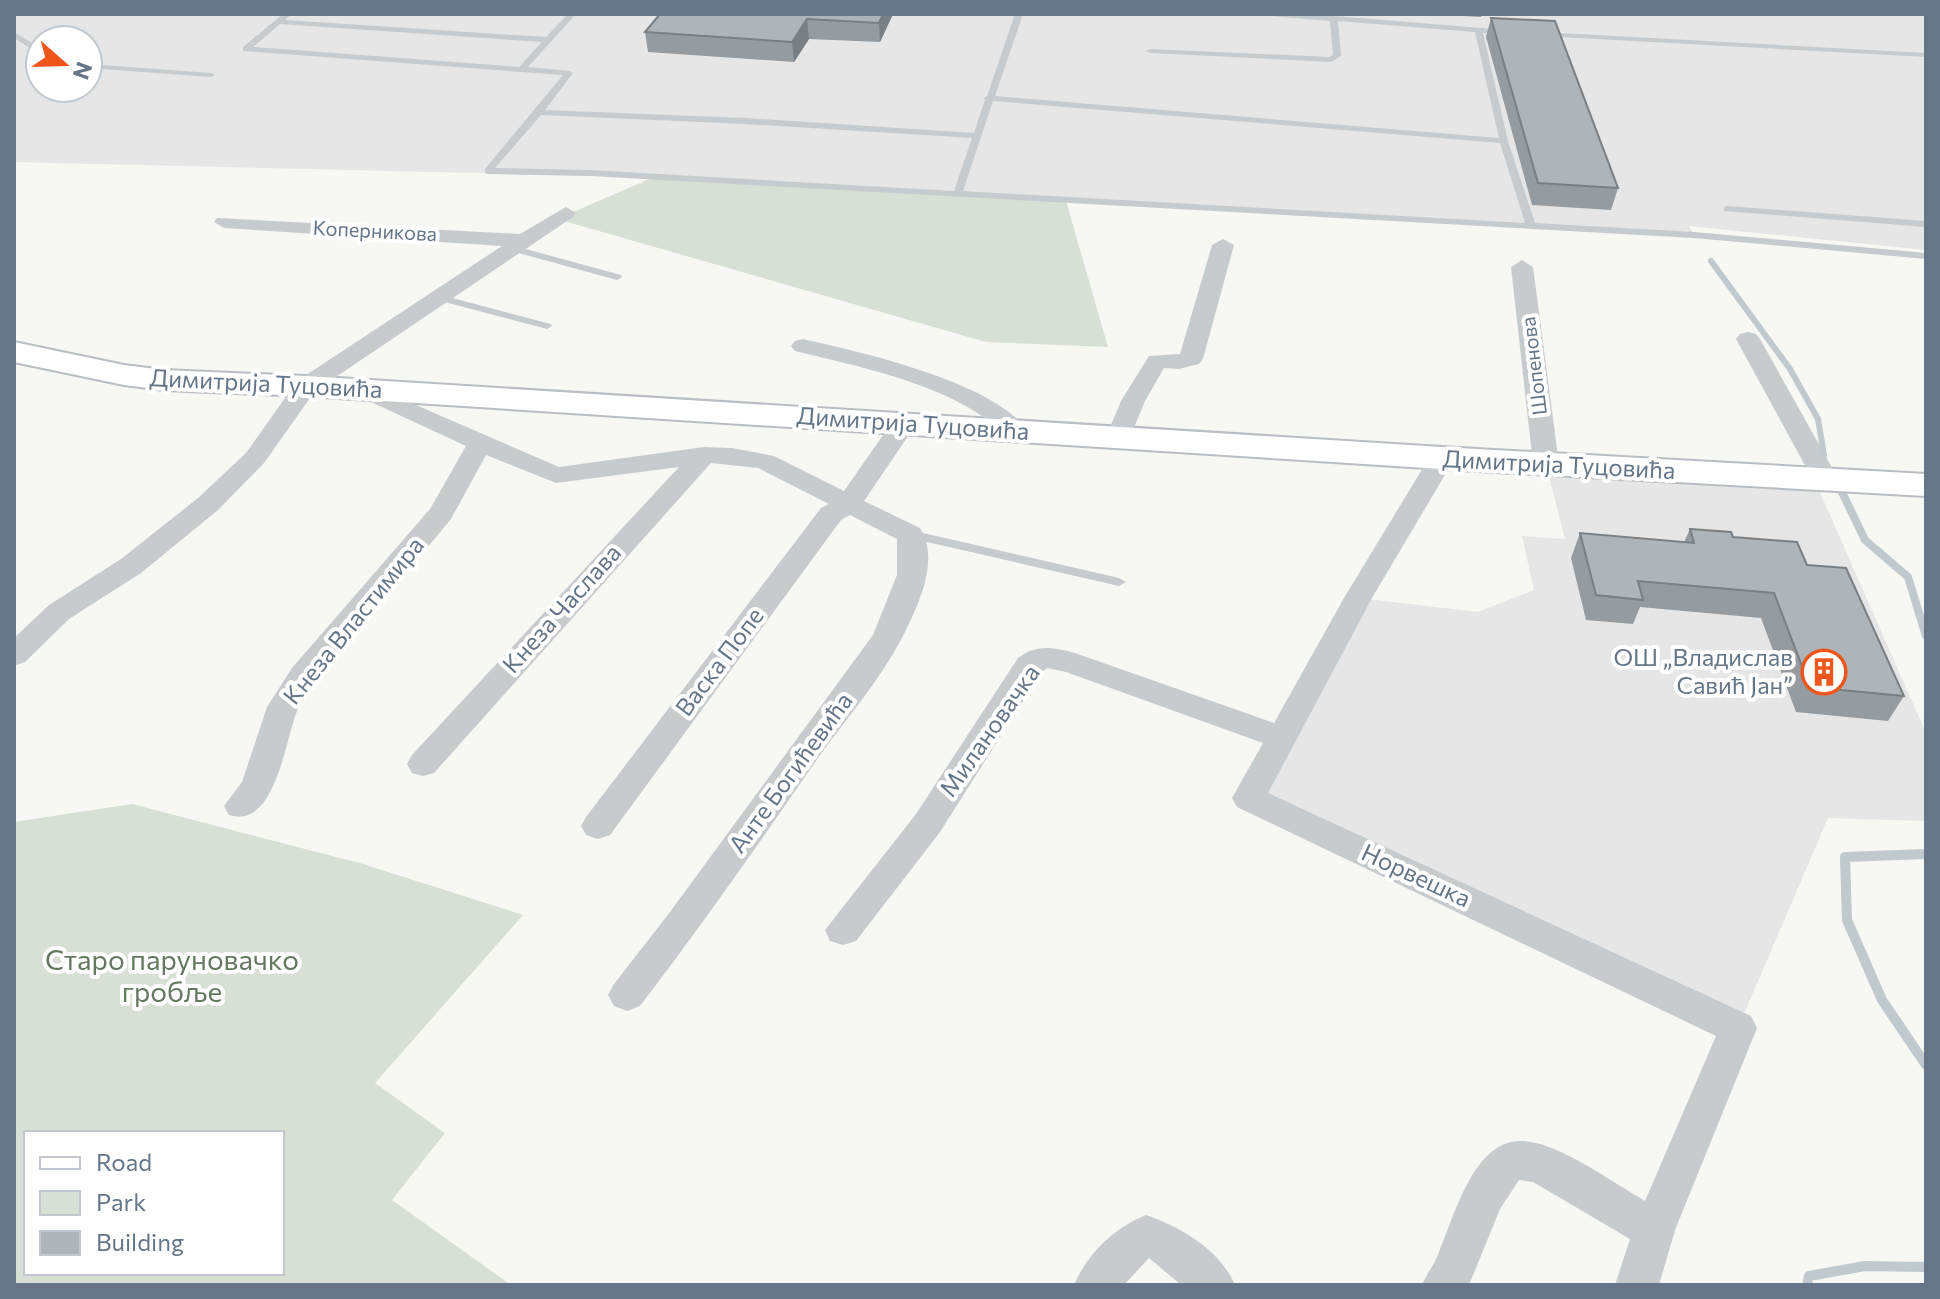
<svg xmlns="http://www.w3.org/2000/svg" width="1940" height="1299" font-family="Commissioner,sans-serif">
<rect width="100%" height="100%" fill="#f7f7f4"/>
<!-- built -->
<path fill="#e5e6e5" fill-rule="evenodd" d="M14,14H1926V250L1689,226L1694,235L654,177L14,162ZM40,40H88V88H40Z
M1546,464L1814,479L1926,733V821L1828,818L1738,1028L1249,798L1358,598L1478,612L1534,590L1522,536L1565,539Z"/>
<!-- green -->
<path fill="#d8e0d5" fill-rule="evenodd" d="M654,177L1066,201L1108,347L986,342L557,219Z
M132,804L363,864L523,915L375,1083L445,1133L392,1200L511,1285H14V822ZM26,1133H282V1273H26Z"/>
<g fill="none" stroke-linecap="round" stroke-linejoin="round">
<!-- stream-far2 -->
<path stroke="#bfc9ce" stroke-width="6" d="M1711,261L1790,369L1818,419L1824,455
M1837,482L1841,490"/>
<!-- stream-far1 -->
<path stroke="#bfc9ce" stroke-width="8" d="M1840,488L1865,540L1908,577L1926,636"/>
<!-- stream -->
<path stroke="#bfc9ce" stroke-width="10" d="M1926,854L1845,857L1847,920L1882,1000L1926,1065
M1807,1285L1809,1276L1865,1266L1926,1267"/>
<!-- secondary casing -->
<g stroke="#b9bec3" stroke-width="4">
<path id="secondary" d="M14,342L124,365L164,370L306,376L1442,447L1926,474V496L1442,469L306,396L164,390L124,385L14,362Z"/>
</g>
<!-- lane -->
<path fill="#c7cbce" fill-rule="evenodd" d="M283,14H292L285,20L546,37L568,14H576L528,67L569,71L573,73L545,110L745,118L974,133L985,100L984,98L987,96L1015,14H1023L995,96L1499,138L1475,32L1338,21L1341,56L1331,62L1150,53L1146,51L1150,49L1329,57L1333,55L1330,21L1271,16L1267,14L1334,16L1506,30L1510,32L1509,34L1483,33L1508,141L1535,223L1694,232L1926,253V259L1694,238L590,176L488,174L485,173V169L563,75L243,51V47ZM280,24L542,42L519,67L253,47ZM993,101L1500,143L1525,223L963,191ZM541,115L745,124L972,138L954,191L590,170L495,168Z
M14,32L40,48V54L14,38Z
M1543,32L1926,53V57L1540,36V32Z
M88,64L211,73L215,75L211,77L88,68Z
M1727,206L1926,221V227L1724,211V207Z
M515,246L621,275L622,277L617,280L511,251L510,249Z
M441,295L551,324L552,326L547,329L437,300V296Z
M910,530L1119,578L1126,582L1119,586L905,537L904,534Z"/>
<!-- street -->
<path fill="#c7cbce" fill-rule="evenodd" d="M566,207L576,213L573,217L315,391L264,463L218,510L141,573L69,619L25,662L14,666V638L49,605L121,559L198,498L246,453L297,381L502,246L224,228L214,222L217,218L520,234Z
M1223,239L1234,245L1203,359L1199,364L1179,369L1164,368L1145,401L1128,442H1110L1106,437L1121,401L1149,356L1180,354L1212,245Z
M1522,260L1533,267L1559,464L1555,470H1537L1533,464L1511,267Z
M1748,332L1756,334L1760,339L1839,480L1835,486H1817L1813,480L1736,339L1740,334Z
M803,339C861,352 994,382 1028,431L1024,436H1006C958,386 860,367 795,351L791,346L795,341Z
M365,383L559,467L704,447L732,448L774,456L844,491L895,418H913L917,423L864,501L920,528C941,560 917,608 902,638C880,680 846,719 818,758C760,842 702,925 640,1006L627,1011L614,1006L608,995L614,984L670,912L873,635L897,575V539L850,515L841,520L610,835L598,839L586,835L581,826L586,817L821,508L829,504L758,468L711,463L434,773L423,776L412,773L407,764L412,755L679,467L556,483L486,455L451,519L314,684C308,692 301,701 297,711C285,741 275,830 229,815L224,806L242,782L267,707L292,668L430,509L466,446L356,395L353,390L356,385Z
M1442,450L1451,453L1455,458L1372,598L1268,793L1751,1016L1757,1028L1675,1230L1659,1285H1615L1630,1239L1533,1182L1519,1180L1500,1209L1469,1285H1422C1427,1273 1435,1264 1439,1252C1454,1217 1474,1138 1523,1141C1560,1143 1613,1183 1645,1201L1716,1036L1237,807L1232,798L1263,743L1066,672L1047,668L1040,674L940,832L856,941L843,945L830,941L825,930L916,814L1018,658C1036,644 1054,647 1075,653L1274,723L1344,598L1429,458L1433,453Z
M1146,1215C1181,1227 1220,1250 1235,1285H1181L1149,1258L1124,1285H1074C1088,1253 1114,1228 1146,1215Z"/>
<!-- secondary -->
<use href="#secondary" fill="#fff" fill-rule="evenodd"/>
</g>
<!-- wall -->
<path fill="#959ca1" d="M660,14H893L880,42L809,39L794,62L648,52L645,32Z
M1425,14H1482L1481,17Z
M1491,18L1618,188L1611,210L1532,205L1486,37Z
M1690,529L1733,537L1807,565L1904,696L1888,721L1796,712L1761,618L1640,607L1633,624L1586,620L1571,558L1580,533L1684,542Z"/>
<!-- shaded-wall -->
<path fill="#797f83" d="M883,14H893L880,42L879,23Z
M807,19L809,39L794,62L792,42Z"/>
<!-- building -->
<path fill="#adb5bb" stroke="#797f83" stroke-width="2" d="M660,14H883L879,23L807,19L792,42L645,32Z
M1491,18L1555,21L1618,188L1538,183Z
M1690,529L1731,532L1733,537L1797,542L1807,565L1846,568L1904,696L1810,687L1774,593L1638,581L1643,600L1596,595L1580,533L1694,543Z"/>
<!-- icons -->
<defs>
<g id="building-ring" transform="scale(2.3)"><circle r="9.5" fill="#fff" stroke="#ef561c" stroke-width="1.5"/><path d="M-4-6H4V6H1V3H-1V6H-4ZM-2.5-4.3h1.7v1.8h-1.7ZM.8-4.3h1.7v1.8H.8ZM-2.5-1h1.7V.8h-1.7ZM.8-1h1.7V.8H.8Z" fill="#ef561c"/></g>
</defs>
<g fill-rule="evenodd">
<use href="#building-ring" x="1824" y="672"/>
</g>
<g text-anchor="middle" stroke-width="8" stroke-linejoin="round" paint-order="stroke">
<!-- far-street labels -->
<g font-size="20" fill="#647687" stroke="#fff">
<text transform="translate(375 231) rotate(3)" y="7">Коперникова</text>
<text transform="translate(1534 366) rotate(-97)" y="7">Шопенова</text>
</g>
<!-- street labels -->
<g font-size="24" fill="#647687" stroke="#fff">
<text transform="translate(266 384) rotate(3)" y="8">Димитрија Туцовића</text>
<text transform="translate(913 424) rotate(4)" y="8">Димитрија Туцовића</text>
<text transform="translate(1559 465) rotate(3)" y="8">Димитрија Туцовића</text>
<text transform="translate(562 609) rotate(-48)" y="8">Кнеза Часлава</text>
<text transform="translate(354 621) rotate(-51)" y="8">Кнеза Властимира</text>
<text transform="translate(720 662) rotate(-53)" y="8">Васка Попе</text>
<text transform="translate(990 731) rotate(-55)" y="8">Милановачка</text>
<text transform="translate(791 773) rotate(-54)" y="8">Анте Богићевића</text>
<text transform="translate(1416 876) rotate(25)" y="8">Норвешка</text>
</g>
<!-- poi labels -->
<g font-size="24" fill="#647687" stroke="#fff" text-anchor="end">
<text x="1793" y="666">ОШ „Владислав<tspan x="1793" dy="28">Савић Јан”</tspan></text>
</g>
<!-- near-park labels -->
<g font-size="28" fill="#64795f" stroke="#fff">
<text x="172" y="970">Старо паруновачко<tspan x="172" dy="32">гробље</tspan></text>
</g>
</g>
<!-- border -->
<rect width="1940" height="1299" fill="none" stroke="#647687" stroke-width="32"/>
<!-- legend -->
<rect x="24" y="1131" width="260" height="144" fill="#ffffff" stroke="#c1c8cf" stroke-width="2"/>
<rect x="40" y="1157" width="40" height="12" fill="#ffffff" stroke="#c1c8cf" stroke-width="2"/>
<text x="96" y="1171" font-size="24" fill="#647687">Road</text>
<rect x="40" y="1191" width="40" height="24" fill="#d8e0d5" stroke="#c1c8cf" stroke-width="2"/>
<text x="96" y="1211" font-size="24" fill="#647687">Park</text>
<rect x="40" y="1231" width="40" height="24" fill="#adb5bb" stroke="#c1c8cf" stroke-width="2"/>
<text x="96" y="1251" font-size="24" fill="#647687">Building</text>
<!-- north arrow -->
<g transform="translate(64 64) rotate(110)"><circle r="38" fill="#ffffff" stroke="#c1c8cf" stroke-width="2"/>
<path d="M0-6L14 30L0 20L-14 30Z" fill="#ef561c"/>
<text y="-12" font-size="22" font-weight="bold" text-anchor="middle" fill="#647687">N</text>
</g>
</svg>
